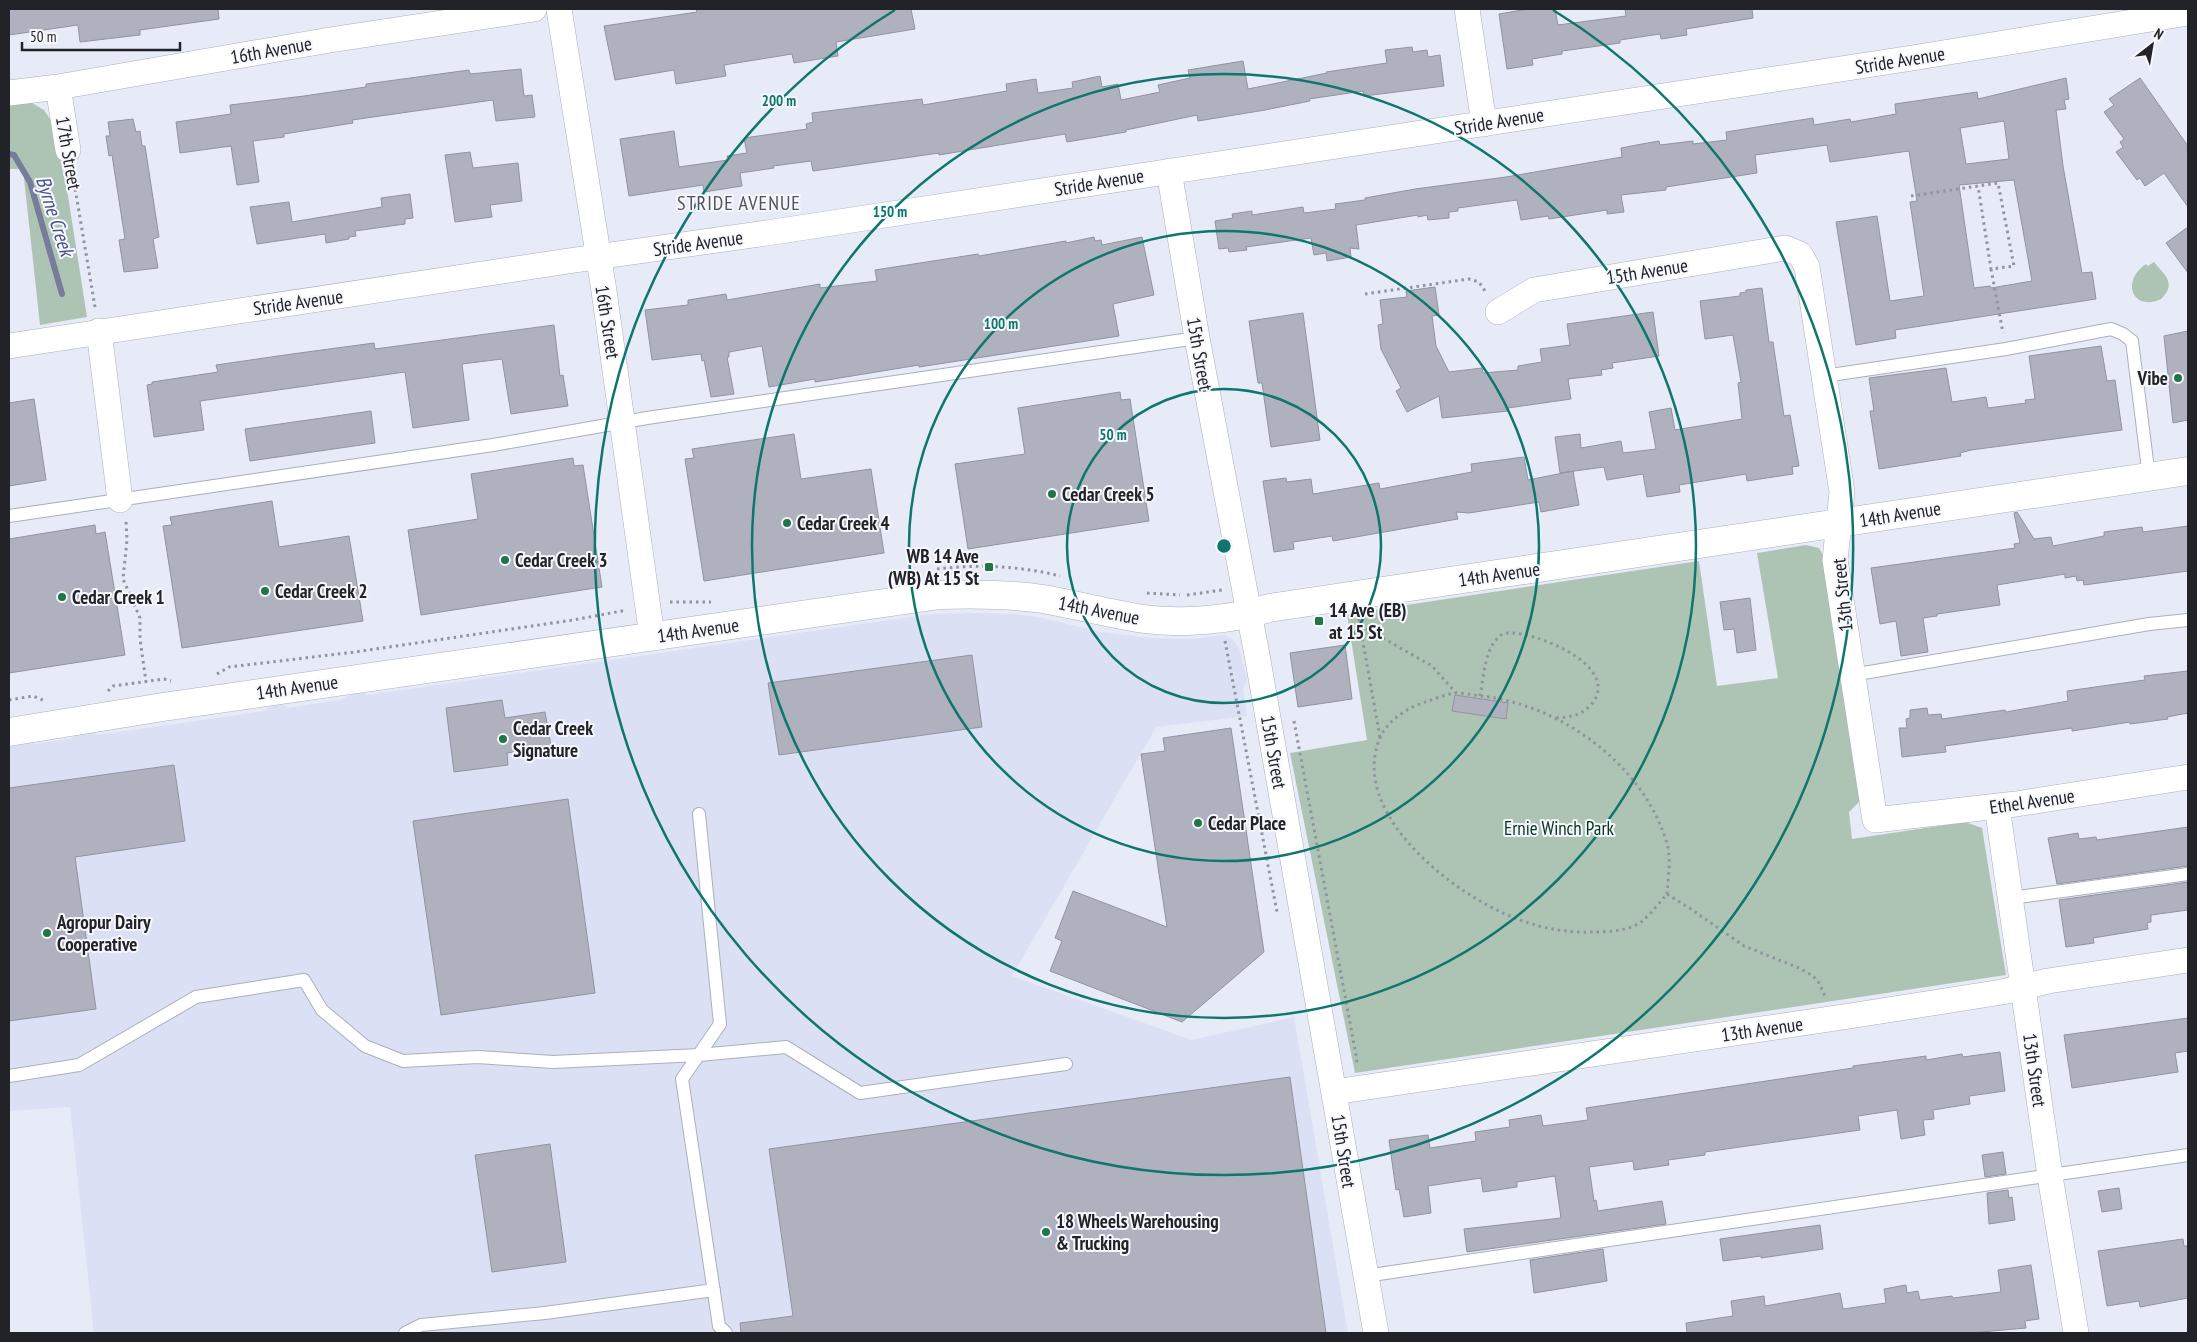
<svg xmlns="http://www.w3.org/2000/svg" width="2197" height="1342" font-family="'PT Sans Narrow',sans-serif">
<rect width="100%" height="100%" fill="#e7eaf7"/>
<!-- built -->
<path fill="#dbe0f4" d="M974,613L1016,614L1043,618L1100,632L1150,638L1190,639L1224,635L1232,639L1239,648L1247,679L1243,689L1247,716L1156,727L1012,976L1192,1040L1294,1017L1348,1333H94L70,1107L9,1111V748L19,742L25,740L35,744L73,738L81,732L88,731L98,735L264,711L274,703H279L289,708L344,699L353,692L359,691L367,695L931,614Z"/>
<!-- green -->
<path fill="#adc4b4" d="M25,102L32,103L44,110L52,122L68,196L87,317L40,325L23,169H9V104Z
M2154,262C2163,274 2178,282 2161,299C2133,312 2120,282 2146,264L2148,266Z
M1806,545L1819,548L1824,557L1860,801L1849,812L1852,839L1965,822L1982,828L2006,975L1355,1073L1290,753L1367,740L1347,614L1699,561L1717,686L1778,678L1757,553Z"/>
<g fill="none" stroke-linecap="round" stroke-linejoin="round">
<!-- stream -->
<path stroke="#767c99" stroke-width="6" d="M9,154L14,155L30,182L62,294"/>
</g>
<!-- building -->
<path fill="#afb2be" stroke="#91949f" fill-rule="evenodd" d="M9,9H218L219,19L140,30V35L80,42L78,25L9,35Z
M696,9H911L915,29L836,42L838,56L794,63L792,54L724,65L726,76L676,84L674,70L615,80L604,26L697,12Z
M1528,9H1555L1558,25L1626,16L1625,9H1752L1753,18L1686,29L1687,35L1661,39L1660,34L1620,40V43L1562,51V54L1532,59L1533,65L1507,69L1499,14Z
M1412,47L1413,52L1427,50L1428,57L1440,55L1444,86L1364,96L1363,91L1309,99L1310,101L1265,110L1198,121L1197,115L1126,130V132L1067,142L1065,134L939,155V153L813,171L811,161L773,166L774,168L740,173L742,186L704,192L703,185L629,196L620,139L674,131L679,167L728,160L727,156L747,153L744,138L807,129L806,124L813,122L812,113L922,99L923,105L1007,91L1006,84L1036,79L1038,93L1073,88L1072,82L1100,76L1102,87L1118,84L1121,100L1160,92L1158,85L1190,78L1188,70L1243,61L1248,89L1327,73L1326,72L1387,63L1385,50Z
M521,69L524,96L532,95L535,117L496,121L493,100L352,120L353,123L284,134V137L253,141L259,182L237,185L231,146L180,153L176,122L231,114L230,105L304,96L366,87V84L469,70L470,74Z
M2066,78L2069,99L2064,100L2066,109L2056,110L2063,166L2082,273L2092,272L2096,299L1895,330L1896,338L1856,345L1836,222L1877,216L1890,301L1924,296L1910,202L1917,201L1909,151L1830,162L1827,145L1755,155L1757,173L1666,187V190L1621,195L1624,212L1607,214V210L1549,219L1548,216L1521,220L1517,200L1458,208V211L1449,212V218L1428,220L1427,215L1418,217V215L1356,225L1359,249L1350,248L1351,257L1327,261L1326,253L1314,255L1311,238L1246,247L1247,250L1229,252L1228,248L1219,249L1215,221L1233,218L1232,214L1252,211V215L1303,207L1304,213L1336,209L1335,204L1365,200V198L1415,189L1506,177L1622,157L1621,148L1642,144L1659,141L1660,145L1693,141V144L1727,140L1726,132L1813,118L1814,125L1850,119L1851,122L1896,114L1895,104L1977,92L1978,99ZM2004,121L2009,159L1966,164L1960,128ZM2014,180L2032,281L1991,288L1990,286L1974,288L1959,185Z
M2140,78L2188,146V207L2164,173L2145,186L2140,178L2137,180L2116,152L2123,147L2120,142L2124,139L2104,112L2114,105L2109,99Z
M133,119L136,132L140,131L142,146H145L159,237L153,239L158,268L124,272L119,240L125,239L112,155L109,156L106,136H110L108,122Z
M470,152L473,168L518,163L522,201L490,205L492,217L455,222L445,155Z
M410,194L413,218L405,219V224L355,231L356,236L349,237V239L326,243L325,234L257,244L250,207L289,202L292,222L382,207L381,198Z
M2188,227V273L2166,243Z
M1094,237L1095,241L1101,240L1102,245L1142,237L1154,295L1113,304L1119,336L919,367V365L815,382V379L769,387L762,346L729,352V357H727L734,394L711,397L704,360L702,361L701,354L652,360L645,310L688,305V300L726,294L727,300L820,284V288L877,281L875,270L978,254L979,256L1066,241V243Z
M1435,287L1439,315L1432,316L1436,346L1449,372L1482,368L1483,373L1518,370V366L1542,362L1540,349L1570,345L1567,324L1653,312L1659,356L1612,363L1613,368L1601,370L1602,375L1568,379L1571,399L1508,408V411L1442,418L1439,396L1407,412L1396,391L1401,388L1381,349L1378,325L1383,324L1380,300L1407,297L1406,291Z
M1762,288L1769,342H1773L1784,416L1790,415L1799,466L1792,467L1793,474L1747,481L1746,474L1679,485L1680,492L1647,497L1643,474L1607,480L1604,467L1560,473L1555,437L1580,434L1581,448L1621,441L1623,453L1656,449L1649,412L1671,408L1675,430L1742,419L1738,383L1741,382L1733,335L1705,339L1700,301L1740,296V293L1746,292V290Z
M1303,313L1320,440L1271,447L1262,383H1258L1249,321Z
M554,325L560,376L563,375L568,406L511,414L502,359L462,364L469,420L413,428L405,372L200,401L204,430L154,437L147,385L152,384V382L218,372L216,365L292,354L374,343L375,349Z
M2188,331V420L2173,423L2164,336Z
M2101,346L2107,381L2115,380L2122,430L1971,450L1960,453L1961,456L1879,469L1870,411H1874L1869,378L1946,368L1952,402L1986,397L1988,408L2026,403L2025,400L2035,399L2029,356Z
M1120,392L1121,400L1130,399L1149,521L968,549L955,464L1025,454L1018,408Z
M34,399L46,480L9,486V403Z
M371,411L375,443L250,461L245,429Z
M794,434L801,479L871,469L884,553L704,581L685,459L694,458L692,449Z
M1524,457L1528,480L1573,471L1579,505L1541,512L1539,502L1469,513L1456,512L1458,519L1333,541L1332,536L1293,542L1294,549L1274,552L1263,481L1286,478L1287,482L1311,479L1313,494L1379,483L1380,489L1472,472L1471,464Z
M573,458L574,466L583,465L602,587L421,615L408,530L478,519L471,474Z
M272,501L279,547L349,536L363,621L182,648L163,526L172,525L170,517Z
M2017,512L2034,539L2051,537L2053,546L2104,536V532L2142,527L2143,532L2188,526V571L2084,585L2083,580L2077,581L2076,576L2065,578V574L1997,585L2000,605L1937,614V616L1923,618L1928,652L1901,656L1896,621L1880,624L1871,568L2015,548L2014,544L2020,543L2014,513Z
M95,525L96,534L105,532L125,655L9,673V539Z
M1750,598L1756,650L1737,653L1734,629L1724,630L1720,602Z
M1345,645L1352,699L1298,707L1290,653Z
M972,655L982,727L779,755L768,683Z
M2188,671V713L2167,717L2168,719L2130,724V722L2072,731V728L1945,746L1946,752L1902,757L1899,728H1907L1906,719L1910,718V710L1927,708L1928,715L1941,714L1942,719L2005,710L2006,712L2068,701L2067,691L2145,680L2144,676Z
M1455,695L1508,703L1506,719L1452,711Z
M502,700L505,718L545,712L551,746L507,753L508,765L454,772L446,708Z
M1231,728L1264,952L1182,1022L1050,971L1062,941L1055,938L1073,891L1167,927L1141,754L1165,751L1163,738Z
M174,765L185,841L75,857L96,1009L9,1021V788Z
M568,799L595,993L441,1015L413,821Z
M2188,827V866L2057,884L2048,838L2078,833L2079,839L2096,837L2097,840Z
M2188,882V910L2151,915V922L2147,923L2148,929L2093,938L2094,943L2066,947L2059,900Z
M2188,1018V1051L2175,1053L2178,1072L2072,1088L2064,1035Z
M2000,1052L2005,1091L1969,1096L1970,1104L1933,1110L1934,1119L1923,1120L1925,1135L1901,1139L1897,1110L1858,1116L1860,1130L1705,1152V1155L1668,1160L1669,1165L1634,1170L1633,1161L1589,1167L1594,1201L1596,1200L1598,1211L1662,1201L1666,1224L1467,1252L1464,1229L1561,1218L1555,1176L1517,1182V1187L1483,1192L1481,1178L1428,1186L1431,1213L1404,1217L1399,1189L1396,1190L1389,1140L1428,1135L1430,1148L1476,1141L1475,1132L1510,1127L1509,1120L1541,1115L1543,1126L1588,1120L1586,1108L1853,1068V1066L1926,1056V1060L1962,1054L1963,1057Z
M1290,1077L1326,1333H741L740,1323L793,1316L769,1149Z
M550,1144L566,1262L492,1272L475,1155Z
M2003,1152L2006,1174L1985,1177L1982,1155Z
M2119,1188L2122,1209L2102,1212L2098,1191Z
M2008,1190L2009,1198L2012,1197L2015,1220L1989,1224L1987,1193Z
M1820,1225L1823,1249L1761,1258V1256L1723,1261L1720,1239Z
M2183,1239L2184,1246H2188V1298L2140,1307L2139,1301L2107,1306L2098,1251Z
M1603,1249L1607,1281L1534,1293L1530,1260Z
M2031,1265L2039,1319L2025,1321L2026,1328L1970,1333H1687L1686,1323L1733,1316L1731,1301L1764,1296L1765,1306L1840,1293L1843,1309L1886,1303L1884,1289L1906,1285L1907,1293L1918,1291L1920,1300L1952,1296L1953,1298L2001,1292L1998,1270Z"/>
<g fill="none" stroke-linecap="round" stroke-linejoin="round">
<!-- service casing -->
<g stroke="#acafbb" stroke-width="14">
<path id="service" d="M1824,376L2006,349L2111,329L2123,334L2132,341L2149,477
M9,516L493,445L647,418L1197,338
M1852,675L2149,624L2188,620
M699,814L720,1024L682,1079L719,1326L726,1333
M2011,898L2188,874
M9,1076L79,1065L196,997L304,980L322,1010L365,1046L403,1061L478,1057L553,1062L699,1055L786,1047L860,1093L1066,1064
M1365,1276L2188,1155
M405,1333L421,1325L545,1313L714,1290"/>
</g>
<!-- minor casing -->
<g stroke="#acafbb" stroke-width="26">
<path id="minor" d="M559,9L604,291L652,637
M1467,9L1484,124
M58,87L68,150
M9,93L58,87L330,40L534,9
M1169,171L1197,338L1257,655L1376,1333
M1498,312L1534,290L1785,248L1800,254L1807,267L1842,492L1835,560L1875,820L2016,804L2188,777
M99,331L120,500
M9,346L575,260L767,233L1906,59L2188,13
M1997,806L2050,1176L2076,1333
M1334,1092L1843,1017L2002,992L2048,981L2188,960"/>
</g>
<!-- tertiary casing -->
<g stroke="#acafbb" stroke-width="29">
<path id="tertiary" d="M9,732L163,707L940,595C974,594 1009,594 1043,599C1077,605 1110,614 1144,619C1183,624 1232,620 1269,608L2188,471"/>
</g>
<!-- path -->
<path stroke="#91939d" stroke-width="3" stroke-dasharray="2.5 4" stroke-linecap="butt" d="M72,170L95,307
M1911,196L1998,183L2014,266L1991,269L1978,186
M1991,269L2003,333
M1365,294L1469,279L1479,282L1487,294
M126,522L127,540L123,579L140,618V639L146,682
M937,569C977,564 1021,566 1060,576
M1147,593L1180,595
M1187,595L1222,590
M670,602H711
M1359,619L1360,625L1432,666L1456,693
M1360,626L1380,737
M1225,641L1277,912
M217,674L229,667L355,652L573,620L627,610
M108,691L113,686L164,679L171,681
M1480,696C1484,677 1484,648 1501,635C1515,624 1620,660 1594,701C1583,716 1571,717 1554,718
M9,700L33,696L45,701
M1294,721L1356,1055L1357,1064H1355
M1667,894C1668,877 1672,857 1666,840C1641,763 1561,705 1481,696C1473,695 1464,693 1456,693C1447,694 1437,698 1428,701C1409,707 1388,719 1380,738C1348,813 1454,895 1515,918C1540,928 1566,933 1593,932C1608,932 1628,931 1641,922C1650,915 1659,903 1667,894L1691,909L1744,946L1799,968L1813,976L1818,981L1826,998"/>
<!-- service -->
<use href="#service" stroke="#fff" stroke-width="12"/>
<!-- minor -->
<use href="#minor" stroke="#fff" stroke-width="25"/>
<!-- tertiary -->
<use href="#tertiary" stroke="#fff" stroke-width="28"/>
</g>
<!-- distance rings -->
<g fill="none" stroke="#0f766e" stroke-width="2.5">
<circle cx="1224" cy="546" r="157"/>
<circle cx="1224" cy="546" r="315"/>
<circle cx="1224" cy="546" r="472"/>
<path d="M1553 10A629 629 0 1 1 895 10"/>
</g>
<!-- markers -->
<g fill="#217547" stroke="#f7f8fd" stroke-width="2">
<circle cx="2178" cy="378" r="5"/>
<circle cx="1052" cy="494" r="5"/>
<circle cx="787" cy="523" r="5"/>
<circle cx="505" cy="560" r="5"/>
<rect x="984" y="562" width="10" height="10" rx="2.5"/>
<circle cx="265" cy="591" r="5"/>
<circle cx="62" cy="597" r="5"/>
<rect x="1314" y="616" width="10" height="10" rx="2.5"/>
<circle cx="503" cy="739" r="5"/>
<circle cx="1198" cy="823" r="5"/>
<circle cx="47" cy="933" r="5"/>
<circle cx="1046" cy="1232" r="5"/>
</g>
<g text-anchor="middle" stroke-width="4" stroke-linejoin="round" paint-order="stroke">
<!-- street labels -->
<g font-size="19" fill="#222328" stroke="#f7f8fd">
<text transform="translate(271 50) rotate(-10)" y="7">16th Avenue</text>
<text transform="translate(1900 60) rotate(-9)" y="7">Stride Avenue</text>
<text transform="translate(1499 121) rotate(-9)" y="7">Stride Avenue</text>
<text transform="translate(69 153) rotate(80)" y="7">17th Street</text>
<text transform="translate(1099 182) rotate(-9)" y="7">Stride Avenue</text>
<text transform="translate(698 243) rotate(-8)" y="7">Stride Avenue</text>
<text transform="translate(1647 271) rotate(-9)" y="7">15th Avenue</text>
<text transform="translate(298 302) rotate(-8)" y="7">Stride Avenue</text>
<text transform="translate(608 322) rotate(81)" y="7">16th Street</text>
<text transform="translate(1200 354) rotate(80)" y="7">15th Street</text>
<text transform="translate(1900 514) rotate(-9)" y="7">14th Avenue</text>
<text transform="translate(1499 574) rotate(-8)" y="7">14th Avenue</text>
<text transform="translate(1842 595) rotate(-96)" y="7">13th Street</text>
<text transform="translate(1099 610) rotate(11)" y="7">14th Avenue</text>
<text transform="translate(698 630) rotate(-8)" y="7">14th Avenue</text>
<text transform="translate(297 687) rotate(-8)" y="7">14th Avenue</text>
<text transform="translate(1274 752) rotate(80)" y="7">15th Street</text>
<text transform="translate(2032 801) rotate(-8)" y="7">Ethel Avenue</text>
<text transform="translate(1762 1029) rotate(-8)" y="7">13th Avenue</text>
<text transform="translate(2035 1070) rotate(82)" y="7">13th Street</text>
<text transform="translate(1344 1151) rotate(81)" y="7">15th Street</text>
</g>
<!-- poi labels -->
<g font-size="19" font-weight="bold" fill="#222328" stroke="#f7f8fd" text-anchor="start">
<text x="2168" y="385" text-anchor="end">Vibe</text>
<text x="1062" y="501">Cedar Creek 5</text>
<text x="797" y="530">Cedar Creek 4</text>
<text x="979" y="563" text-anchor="end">WB 14 Ave<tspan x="979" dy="22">(WB) At 15 St</tspan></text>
<text x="515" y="567">Cedar Creek 3</text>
<text x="275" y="598">Cedar Creek 2</text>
<text x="72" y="604">Cedar Creek 1</text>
<text x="1329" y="617">14 Ave (EB)<tspan x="1329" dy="22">at 15 St</tspan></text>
<text x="513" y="735">Cedar Creek<tspan x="513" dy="22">Signature</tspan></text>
<text x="1208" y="830">Cedar Place</text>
<text x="57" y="929">Agropur Dairy<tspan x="57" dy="22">Cooperative</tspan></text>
<text x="1056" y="1228">18 Wheels Warehousing<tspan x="1056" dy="22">&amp; Trucking</tspan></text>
</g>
<!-- park labels -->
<g font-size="19" fill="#03361c" stroke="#f7f8fd">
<text x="1559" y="835">Ernie Winch Park</text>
</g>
<!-- neighbourhood labels -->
<g font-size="20" letter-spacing="1" fill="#50535d" stroke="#f7f8fd">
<text x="739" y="210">STRIDE AVENUE</text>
</g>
<!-- water labels -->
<g font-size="20" font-style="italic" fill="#4a5388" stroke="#f7f8fd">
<text transform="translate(55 216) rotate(72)" y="7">Byrne Creek</text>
</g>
</g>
<circle cx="1224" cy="546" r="8" fill="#0f766e" stroke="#f7f8fd" stroke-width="2.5"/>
<g font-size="15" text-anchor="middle" font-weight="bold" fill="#0f766e" stroke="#f7f8fd" stroke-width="4" stroke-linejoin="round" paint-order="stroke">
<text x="779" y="106">200 m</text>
<text x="890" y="217">150 m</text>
<text x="1001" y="329">100 m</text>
<text x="1113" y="440">50 m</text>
</g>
<!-- border -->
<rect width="2197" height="1342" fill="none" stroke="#222328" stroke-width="20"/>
<!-- north arrow -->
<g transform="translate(2152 45) rotate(31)" stroke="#f7f8fd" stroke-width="4" paint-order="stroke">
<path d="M0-4L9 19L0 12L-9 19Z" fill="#222328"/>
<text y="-8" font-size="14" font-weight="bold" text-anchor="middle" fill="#222328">N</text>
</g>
<!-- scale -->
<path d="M22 42v8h158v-8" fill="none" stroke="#222328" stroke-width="2.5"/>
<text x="30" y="42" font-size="15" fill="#222328" stroke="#f7f8fd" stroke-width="4" paint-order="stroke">50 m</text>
</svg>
